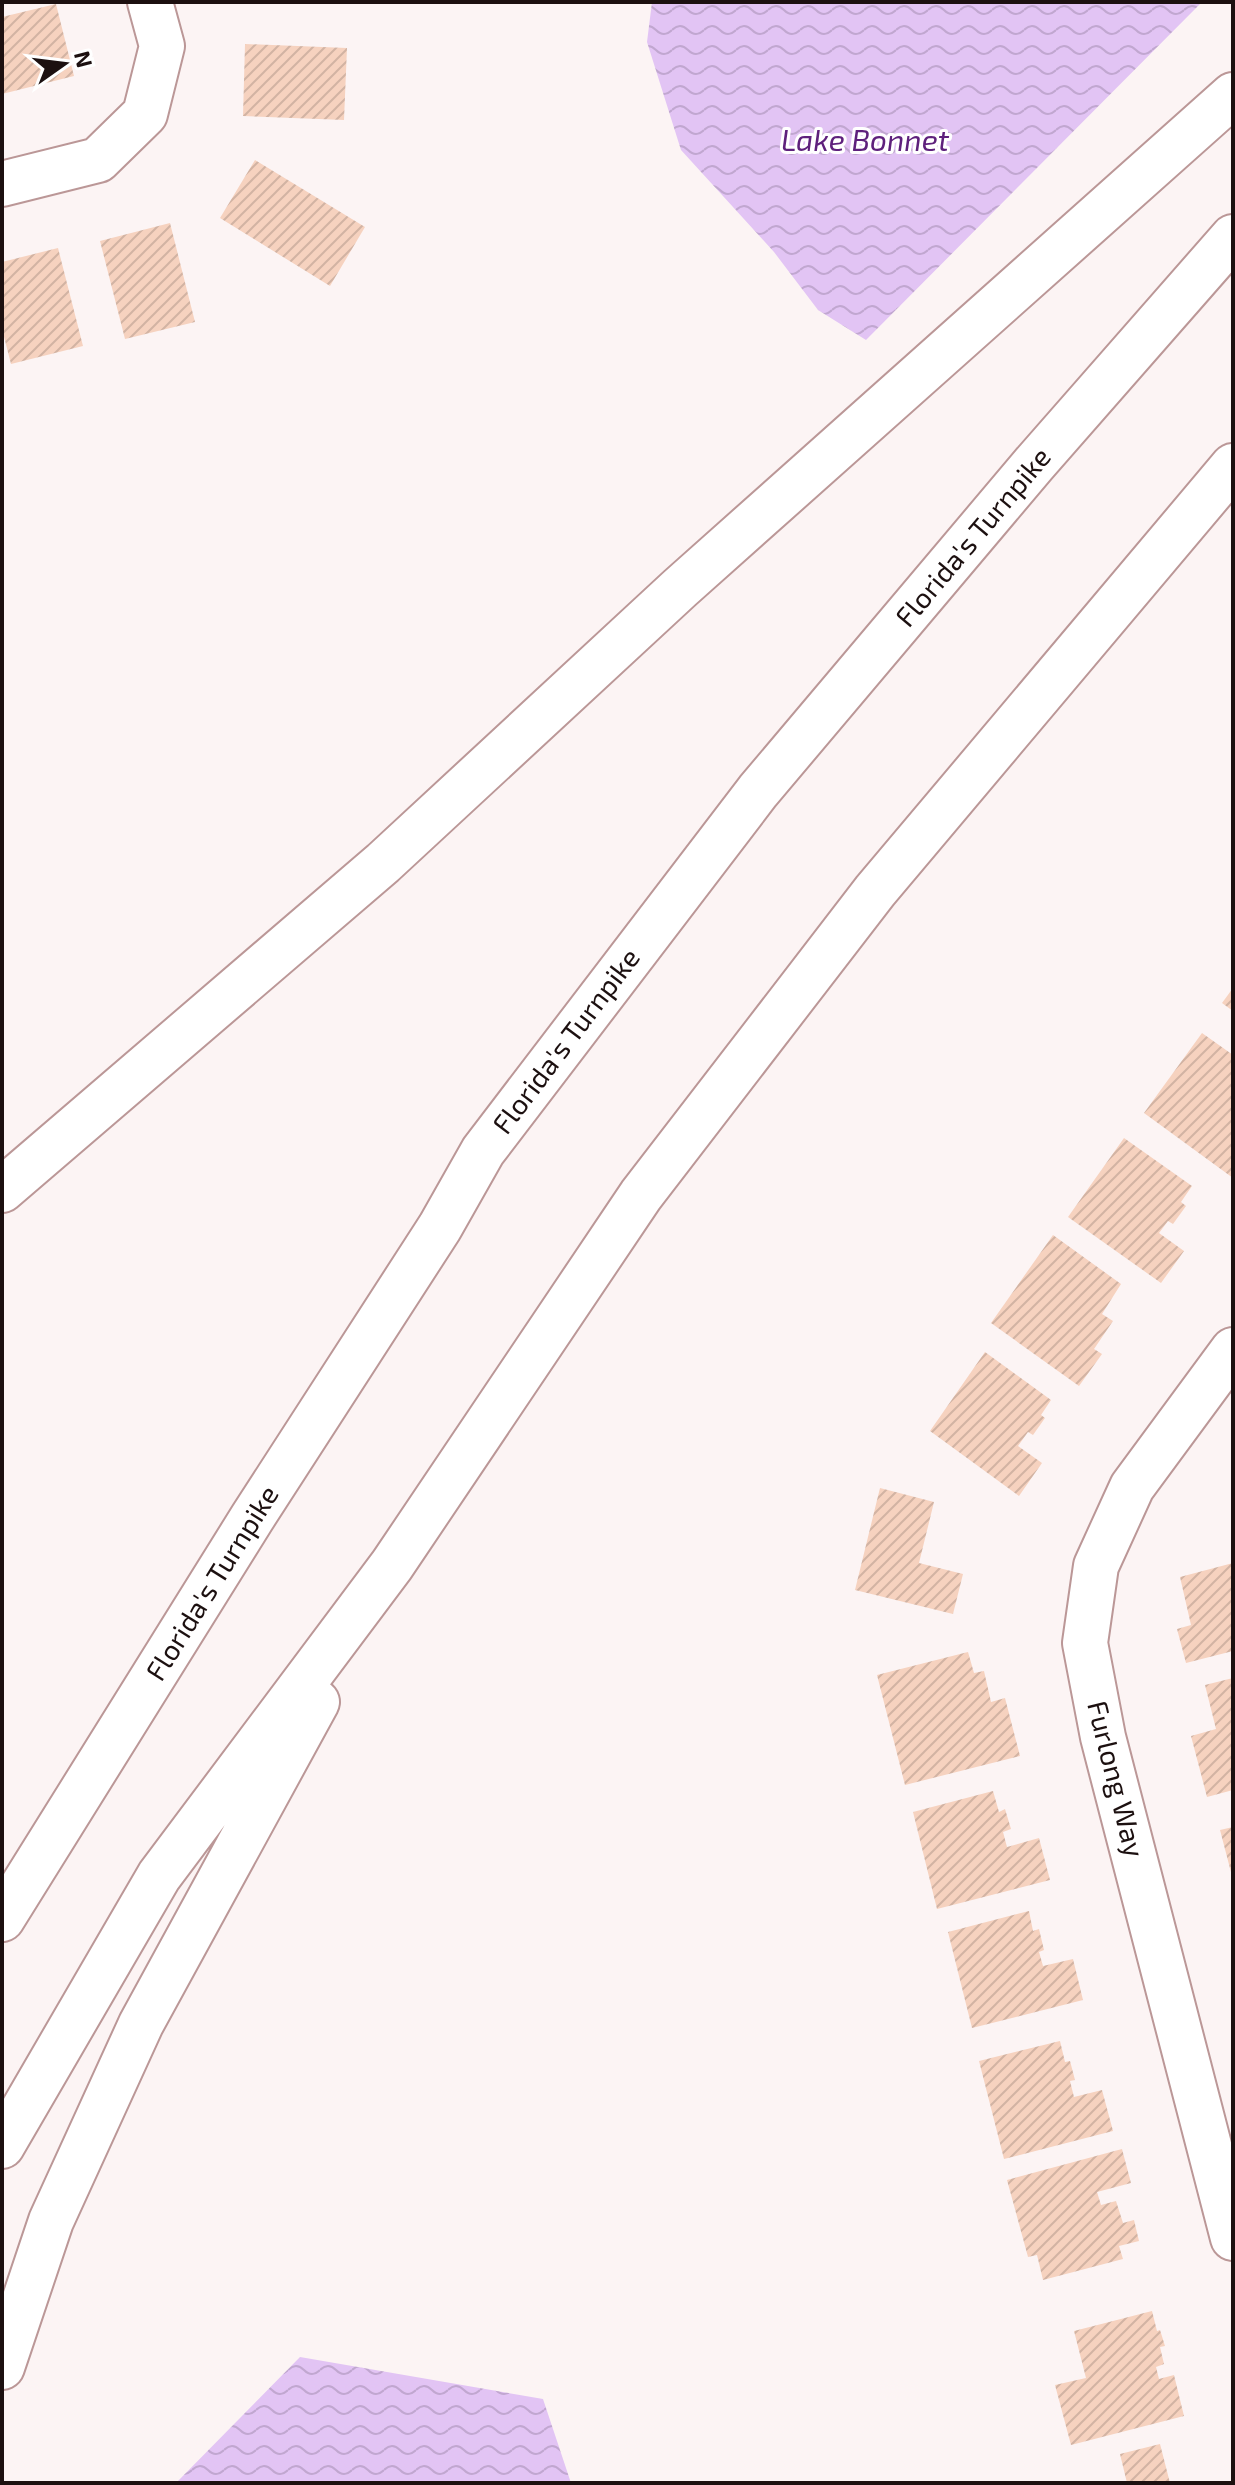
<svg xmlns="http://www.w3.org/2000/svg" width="1235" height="2485" font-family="'Exo 2',sans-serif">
<defs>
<pattern id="water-waves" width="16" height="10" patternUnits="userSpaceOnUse" patternTransform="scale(2)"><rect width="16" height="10" fill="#e2c4f4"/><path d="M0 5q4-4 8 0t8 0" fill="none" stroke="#c1a7d0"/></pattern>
<pattern id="building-hatch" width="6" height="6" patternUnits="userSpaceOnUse" patternTransform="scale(2)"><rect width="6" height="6" fill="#f6d2bf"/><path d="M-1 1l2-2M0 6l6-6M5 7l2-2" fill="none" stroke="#d2b3a3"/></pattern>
</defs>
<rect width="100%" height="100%" fill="#fcf4f4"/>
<!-- water -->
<path fill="url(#water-waves)" d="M652,2H1202L866,340L818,310L774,252L681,150L647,42Z
M300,2357L543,2399L571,2483H176Z"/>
<!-- building -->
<path fill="url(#building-hatch)" d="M56,4L74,76L2,94V17Z
M245,44L347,48L344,120L243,116Z
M255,160L365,227L330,286L220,218Z
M170,223L195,322L125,339L100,241Z
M58,248L83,346L11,364L2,329V262Z
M1233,988V1011L1222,1003Z
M1202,1033L1233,1055V1178L1144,1113Z
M1124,1138L1192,1186L1181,1202L1186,1206L1173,1224L1168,1221L1159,1233L1184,1251L1161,1283L1068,1217Z
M1053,1235L1121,1284L1102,1314L1113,1321L1094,1349L1102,1354L1079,1386L991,1323Z
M985,1352L1051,1400L1041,1415L1045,1418L1033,1435L1028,1432L1018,1446L1042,1463L1019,1496L930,1431Z
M880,1488L934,1502L919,1563L963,1574L953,1614L855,1590Z
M1233,1563V1651L1186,1663L1177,1629L1191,1625L1180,1577Z
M968,1652L974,1673L984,1671L991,1702L1005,1698L1020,1756L905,1785L877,1675Z
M1233,1678V1790L1207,1797L1191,1736L1216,1729L1205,1685Z
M993,1791L999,1812L1005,1809L1011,1829L1003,1832L1007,1847L1039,1838L1050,1880L937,1909L913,1812Z
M1233,1827V1876H1232L1220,1830Z
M1029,1911L1033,1931L1039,1929L1044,1950L1039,1952L1043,1966L1073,1959L1083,2000L972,2028L948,1932Z
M1060,2041L1065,2062L1070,2061L1075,2080L1070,2081L1074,2097L1102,2090L1113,2131L1004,2159L979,2061Z
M1122,2149L1131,2183L1097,2192L1101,2205L1116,2201L1123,2223L1134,2220L1139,2241L1119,2246L1123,2259L1043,2280L1037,2255L1028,2257L1007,2180Z
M1152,2311L1157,2331L1160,2330L1165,2346L1160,2347L1164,2364L1156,2367L1159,2379L1174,2375L1184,2416L1071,2445L1055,2385L1086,2378L1074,2331Z
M1160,2444L1170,2483H1127L1120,2454Z"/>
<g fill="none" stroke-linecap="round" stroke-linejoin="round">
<!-- minor casing -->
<g stroke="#bb9797" stroke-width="48">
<path id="minor" d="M2,184L98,160L145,114L162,46L150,2
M1233,1350L1132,1487L1096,1566L1085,1643L1103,1737L1233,2238"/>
</g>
<!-- motorway casing -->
<g stroke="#bb9797" stroke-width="48">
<path id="motorway" d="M2,1190L383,863L680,588L1233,95
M2,1919L252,1518L440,1227L483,1151L758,791L1034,464L1233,237
M2,2146L159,1876L392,1565L641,1195L875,891L1233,466
M2,2367L51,2221L141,2024L317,1702"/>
</g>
<!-- minor -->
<use href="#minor" stroke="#fff" stroke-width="44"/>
<!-- motorway -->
<use href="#motorway" stroke="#fff" stroke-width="44"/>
</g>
<g text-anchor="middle" stroke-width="6" stroke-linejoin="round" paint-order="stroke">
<!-- street labels -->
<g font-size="28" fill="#1c1010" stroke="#fff">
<text transform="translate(973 537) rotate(-50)" y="10">Florida's Turnpike</text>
<text transform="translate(566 1041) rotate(-53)" y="10">Florida's Turnpike</text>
<text transform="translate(212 1583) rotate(-58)" y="10">Florida's Turnpike</text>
<text transform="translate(1116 1779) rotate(76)" y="10">Furlong Way</text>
</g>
<!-- water labels -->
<g font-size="30" font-style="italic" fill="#5e207c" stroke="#fff">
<text x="865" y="151">Lake Bonnet</text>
</g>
</g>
<!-- border -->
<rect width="1235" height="2485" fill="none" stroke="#1c1010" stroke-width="8"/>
<!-- north arrow -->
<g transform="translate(64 64) rotate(76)" stroke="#ffffff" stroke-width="6" paint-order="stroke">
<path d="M0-6L14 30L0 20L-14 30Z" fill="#1c1010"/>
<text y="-12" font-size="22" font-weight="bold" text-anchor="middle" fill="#1c1010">N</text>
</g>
</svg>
